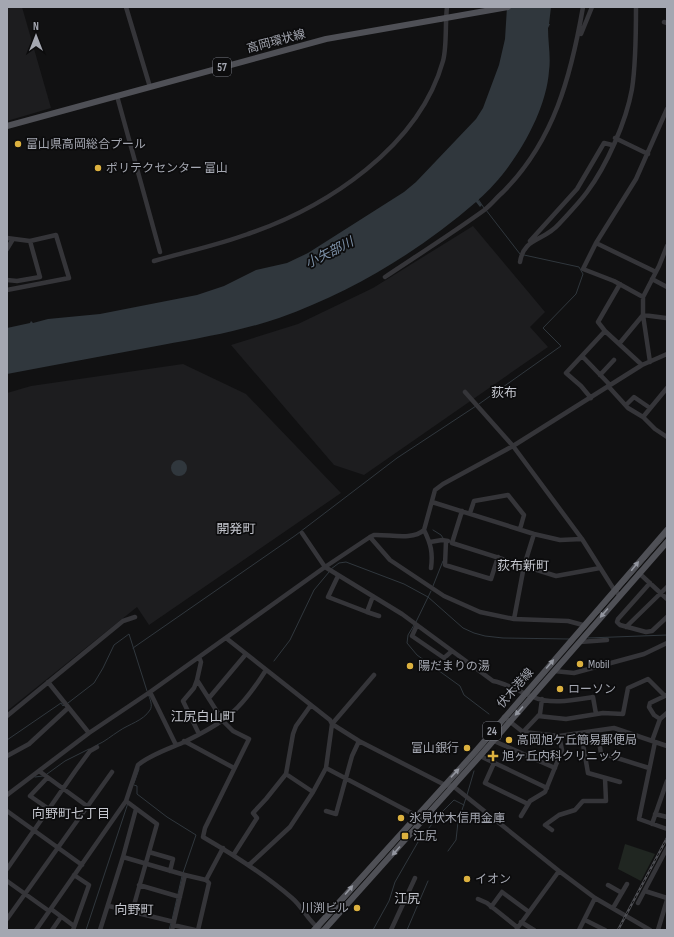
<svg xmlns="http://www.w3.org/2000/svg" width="674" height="937" font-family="'Sofia Sans Condensed','Noto Sans JP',sans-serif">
<rect width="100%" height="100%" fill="#111112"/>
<!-- built -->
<path fill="#1d1d1f" d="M7,7H22L51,108L7,121Z
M473,226L545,312L530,327L548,347L364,475L334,465L231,345L298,324L373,288Z
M183,364L246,394L341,493L149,625L137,607L7,711V393L31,386Z"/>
<!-- green -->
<path fill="#202621" d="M625,844L655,854L641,881L618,869Z"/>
<!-- water -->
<path fill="#30373d" d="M507,7H551L549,24H550L548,28C548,43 551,57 549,71C546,115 511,172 478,200L482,205L480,207L476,202C418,252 352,292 279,318C241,331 201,338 162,345C110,355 58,364 7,374V328L30,323L31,321L33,323L48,319L100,314L197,295L224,286L256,270L287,263L308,253L404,192L416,182L476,119L483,108L499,65L505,39Z
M171 468a8 8 0 1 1 16 0a8 8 0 1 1-16 0Z"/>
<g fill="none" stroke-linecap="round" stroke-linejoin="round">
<!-- stream -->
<path stroke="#30373d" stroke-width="1" d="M478,199L484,208
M486,210L520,254
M479,404L561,346L543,328L576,294L583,274L579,267L524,255
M433,530L441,535L443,538
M331,569L339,563L346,562L404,584L428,597L463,628L474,633L485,636L503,638L569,639
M433,586L443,561
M416,622L431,591
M414,625L408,635L407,643L417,655L460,686L464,695L489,714
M588,638L667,635
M133,648L296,535L397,458L476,406
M274,661L290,640L314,590L329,572
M68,703L94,683L103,668L114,645L129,634L147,691
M7,740L61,703L63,706L65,704
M97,745C106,741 111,736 119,731C129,724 143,721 150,710C153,706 150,698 148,694
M47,774L65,761L89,749
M35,777L43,776
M134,783L139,769
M134,785L137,786V794L167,817L196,835L183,873
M467,795L474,771
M448,851L456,840L458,822L466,798
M178,894L182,876
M172,920L177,898
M86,930L128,803
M169,930L171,923
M373,930L389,901L395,882L418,842L439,815L454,800L464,805
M407,930L428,881"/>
<!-- minor -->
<path stroke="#353539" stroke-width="4.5" d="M126,7L150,87
M664,22L667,23
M581,34L592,7
M117,96L160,252
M615,138L648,154
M7,238L30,241L56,235L69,278L7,290
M530,241L577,189L604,143L612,145
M596,243L656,272
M7,249L13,239
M154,261C185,252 218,245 248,234C327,207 419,147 443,61C447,47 445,23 447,7
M520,262C524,237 543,242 559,224C568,214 579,203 587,192C607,165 626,122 632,89C636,63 636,34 636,7
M385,277C418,255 451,234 483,211C490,206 496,198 503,192C554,141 571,76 583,7
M652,279L667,287
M7,280L17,281L40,277L30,241
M643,297L614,281L583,269L596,243L636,179L667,109
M605,331L598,322L620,284
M619,344L643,315L666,318
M582,356L610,385
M650,362L643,315V297L659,266L667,246
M600,375L614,360
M608,386L628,408L643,417
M667,388L643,417L655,429L667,437
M465,392L513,446L582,539L613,588L620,596
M591,398L581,386L566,373L605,331L642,365
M626,405L634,397L650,408
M432,502L534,534L560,540L582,539
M462,511L452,543L556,576L600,568
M470,513L474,501L508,495L524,515L520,529
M424,530C431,544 433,553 431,568
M302,533L325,567L402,614L493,681C509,684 519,692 533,697C551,705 574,700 593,697L596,714
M370,537L390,560L444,596L480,612L514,619L568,621L583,625
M446,541L445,565L491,579L498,557
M430,542L442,540L448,541
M639,573L667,599
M338,576L328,597L367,612L373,596
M650,583L618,619L617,622L620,625L646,632L652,631L667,617
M367,612L379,616
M514,619L524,566L534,534
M417,625L412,636L444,658L452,651
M626,627L667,587
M226,638L330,720L332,724L359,741L445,785L453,786L559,871L595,898L650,930
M580,642L607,640
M199,657L201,662L197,680L223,721L233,731L249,739L205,828L203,837C234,855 265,875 292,898C303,907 309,923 321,930
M554,671L574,673L644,654L667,643
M197,680L194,688L183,701L199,734
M48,682L89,733
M150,692L176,745
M209,698L246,654
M7,716L123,621L135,617
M538,716L566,719L603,713L623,714L628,688L648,679L665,696
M504,717L523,732L559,736L614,728L667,746
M660,719L654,715L649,707L650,703L667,695
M597,731L601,753L649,768
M523,732L540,714L542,699
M581,733L588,773L620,782
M184,741L234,768
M494,741L555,768
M652,741L660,719L667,713
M655,742L639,819L667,829
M7,756L29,744L68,708
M480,756L547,788
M494,763L485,783L528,804
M326,768L417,816
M39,771L87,806
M286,774L313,792
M47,778L30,796L49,809
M7,795L89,733L150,692L325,567L370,537L374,535C389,534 412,541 424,530L435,490L443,484L513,446L642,365L667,354
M126,801L157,824L132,912
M7,811L82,865
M326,811L336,814L352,756L359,741
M655,814L667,817
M521,816L530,801L545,792L562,750L559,736
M652,824L667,781
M552,830L545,825L559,815L575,810L583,801H606L605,778
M149,852L173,859L170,871
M234,854L257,818L253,813L266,799L286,774L293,734L296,726L311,705
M123,857L136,809
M249,865L290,827L313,792L326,768L332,724L374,675
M7,869L76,770L90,751L97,747
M206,880L223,848
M7,881L49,911
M139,885L180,897
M608,885L622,893
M645,891L667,898
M478,899L487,903L517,927
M638,903L667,848
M109,906L174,922
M491,907L502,892L529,912
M613,908L627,884
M51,909L74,926
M7,919L112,772
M585,920L605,930
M521,922L534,930
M173,925L195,930
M36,930L126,801L138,765C150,755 168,749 182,743C226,722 240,711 266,670
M52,930L61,917
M73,930L89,885L74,875
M100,930L123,857L185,875
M172,930L185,875L206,880
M198,930L209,883L206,880
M391,930L415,878
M516,930L559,871
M579,930L595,898
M658,930L667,900"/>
<!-- major -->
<path stroke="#4f5056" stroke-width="6" d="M7,126L326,39L440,19
M314,930L475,752L667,530
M324,930L480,756L667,542"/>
<!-- tram -->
<path stroke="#4e4f54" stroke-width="1" d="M318,930L448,785L667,535"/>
<!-- rail casing -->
<g stroke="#4e4f54" stroke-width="2.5">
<path id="rail" d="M618,930L667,838"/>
</g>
<!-- rail -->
<use href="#rail" stroke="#0c0c0d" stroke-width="1" stroke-dasharray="3" stroke-linecap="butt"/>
<!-- major-bridge -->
<path stroke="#4f5056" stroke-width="6" d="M440,19L508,7"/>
</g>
<!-- one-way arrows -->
<defs><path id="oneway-solid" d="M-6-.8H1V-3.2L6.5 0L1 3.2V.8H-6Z"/></defs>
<g fill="#93969f">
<use href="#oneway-solid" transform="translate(635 566) rotate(-51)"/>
<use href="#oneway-solid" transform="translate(604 613) rotate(131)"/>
<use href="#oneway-solid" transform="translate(550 664) rotate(-50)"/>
<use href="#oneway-solid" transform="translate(519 711) rotate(132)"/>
<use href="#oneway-solid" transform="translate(455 773) rotate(-47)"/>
<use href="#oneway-solid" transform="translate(396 851) rotate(132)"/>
<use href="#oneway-solid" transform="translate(349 890) rotate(-49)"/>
</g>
<!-- markers -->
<g fill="#dcb13f" stroke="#0c0c0d" stroke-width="1.5">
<circle cx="18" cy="144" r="4"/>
<circle cx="98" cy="168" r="4"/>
<circle cx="580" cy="664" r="4"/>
<circle cx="410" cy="666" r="4"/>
<circle cx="560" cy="689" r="4"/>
<circle cx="509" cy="740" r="4"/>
<circle cx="467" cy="748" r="4"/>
<path d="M491 750h4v4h4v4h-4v4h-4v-4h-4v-4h4z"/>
<circle cx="401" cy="818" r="4"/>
<rect x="401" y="832" width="8" height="8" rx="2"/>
<circle cx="467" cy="879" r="4"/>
<circle cx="357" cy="908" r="4"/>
</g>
<g text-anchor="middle" stroke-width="3.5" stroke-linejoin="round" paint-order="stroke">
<!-- shield labels -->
<g fill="#0c0c0d" stroke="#767880" stroke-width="1">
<rect x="213" y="58" width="18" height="18" rx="3"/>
<rect x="483" y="722" width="18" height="18" rx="3"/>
</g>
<g font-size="11" font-weight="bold" fill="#a4a7b1">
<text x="222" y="71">57</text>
<text x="492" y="735">24</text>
</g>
<!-- street labels -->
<g font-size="12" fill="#a4a7b1" stroke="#0c0c0d">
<text transform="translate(276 41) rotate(-15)" y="4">高岡環状線</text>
<text transform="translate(515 688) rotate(-49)" y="4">伏木港線</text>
</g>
<!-- poi labels -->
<g font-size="12" fill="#a4a7b1" stroke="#0c0c0d" text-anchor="start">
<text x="26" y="148">富山県高岡総合プール</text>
<text x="106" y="172">ポリテクセンター 富山</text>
<text x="588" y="668">Mobil</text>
<text x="418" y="670">陽だまりの湯</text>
<text x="568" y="693">ローソン</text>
<text x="517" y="744">高岡旭ケ丘簡易郵便局</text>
<text x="459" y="752" text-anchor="end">富山銀行</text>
<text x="502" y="760">旭ヶ丘内科クリニック</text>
<text x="409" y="822">氷見伏木信用金庫</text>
<text x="413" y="840">江尻</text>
<text x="475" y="883">イオン</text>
<text x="349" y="912" text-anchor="end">川渕ビル</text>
</g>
<!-- water labels -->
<g font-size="13" font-style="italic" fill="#7e92a9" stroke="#0c0c0d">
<text transform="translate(329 252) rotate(-27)" y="5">小矢部川</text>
</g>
<!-- neighbourhood labels -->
<g font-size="13" fill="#c4c6ce" stroke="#0c0c0d">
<text x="504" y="397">荻布</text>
<text x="236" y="533">開発町</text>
<text x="523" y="570">荻布新町</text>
<text x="203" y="721">江尻白山町</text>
<text x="71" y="818">向野町七丁目</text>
<text x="407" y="903">江尻</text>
<text x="134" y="914">向野町</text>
</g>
</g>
<!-- border -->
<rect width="674" height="937" fill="none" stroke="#a4a7b1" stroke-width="16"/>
<!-- north arrow -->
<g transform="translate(36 36)" stroke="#0c0c0d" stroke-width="3" paint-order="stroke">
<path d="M0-3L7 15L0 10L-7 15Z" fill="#a4a7b1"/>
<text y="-6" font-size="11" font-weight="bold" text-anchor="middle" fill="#a4a7b1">N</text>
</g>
</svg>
